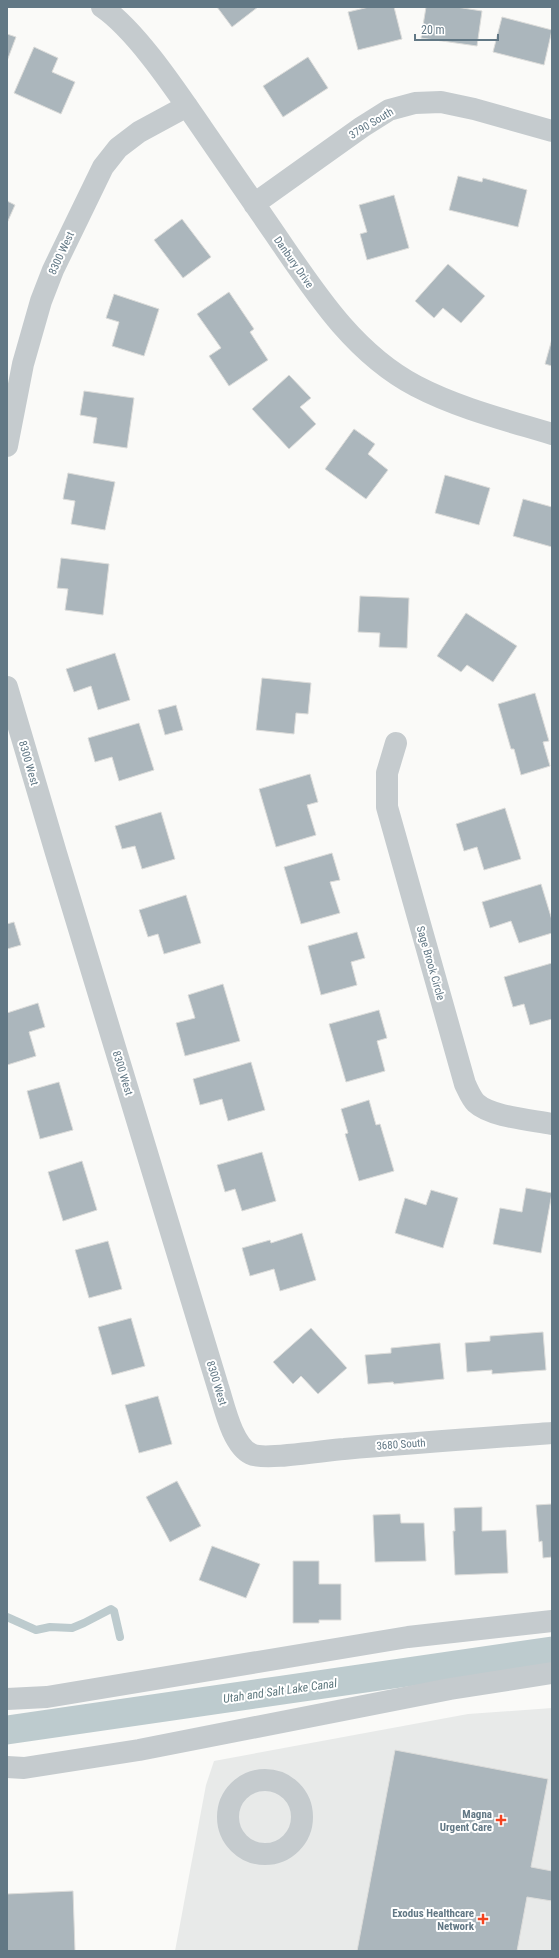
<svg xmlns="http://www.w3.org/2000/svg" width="559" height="1958" font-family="'Roboto Condensed',sans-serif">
<rect width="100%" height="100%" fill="#fafaf8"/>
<!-- built -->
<path fill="#e8eae9" d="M552,1708V1951H175L206,1785L214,1761L468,1714Z"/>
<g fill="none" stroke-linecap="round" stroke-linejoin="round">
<!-- stream -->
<path stroke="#bdcbce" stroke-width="8" d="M7,1617L36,1630L50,1627L72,1628L84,1623L111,1609L114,1611L120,1637"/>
<!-- canal -->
<path stroke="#bdcbce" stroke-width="29" d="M7,1730C189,1705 370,1676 552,1651"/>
</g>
<!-- building -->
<path fill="#abb6bc" stroke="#dcdcda" d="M217,7H258L232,27Z
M369,7H394L402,39L358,50L348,12Z
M426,7H456L482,11L477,46L421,38Z
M502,17L552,30L544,65L493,52Z
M7,34L16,37L7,61Z
M34,47L58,58L52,72L75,82L61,114L14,93Z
M308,57L328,88L283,117L263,86Z
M458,176L482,182L483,178L527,190L518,227L449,210Z
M394,195L409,248L367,260L360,234L367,232L359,205Z
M7,201L15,205L7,223Z
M182,219L211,257L183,278L154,240Z
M448,264L485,296L461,323L443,308L434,318L415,301Z
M229,292L254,329L250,332L268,360L229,386L209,356L221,348L197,314Z
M114,294L159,309L144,356L112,346L119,322L106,318Z
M552,339V366L545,364Z
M289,375L311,398L300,407L316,424L289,449L252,409Z
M84,391L134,398L127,448L93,443L97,418L80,415Z
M354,429L375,444L368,454L388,470L366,499L325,469Z
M68,473L115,482L105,530L71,524L75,501L63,499Z
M445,475L490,488L479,525L435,513Z
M523,499L552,507V547L513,536Z
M61,558L109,564L103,615L65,610L68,589L57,588Z
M360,596L409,598L407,648L379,647L380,633L358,632Z
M466,613L517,646L493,682L467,665L461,672L437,656Z
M115,653L130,700L98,710L91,686L74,692L66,669Z
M262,678L311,683L308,714L296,713L294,734L256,730Z
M535,693L549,741L543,742L550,766L521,775L514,749H511L498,704Z
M176,705L183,730L165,735L158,710Z
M139,723L154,770L119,781L112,757L95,762L88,738Z
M310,774L318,802L307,805L316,835L276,847L259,789Z
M505,808L521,859L484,870L477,847L464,851L456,824Z
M161,812L175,859L142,869L135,846L122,849L115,826Z
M332,853L340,880L330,882L340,913L301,924L284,867Z
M541,884L552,920V933L519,943L511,921L490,928L482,902Z
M186,895L201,943L164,954L158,934L148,937L139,910Z
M14,922L21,945L7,949V924Z
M357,932L365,958L351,962L357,985L321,995L308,946Z
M552,963V1019L530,1025L524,1004L513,1007L504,977Z
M223,984L240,1041L185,1056L176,1023L195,1018L188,995Z
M38,1003L45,1027L29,1032L36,1056L7,1065V1013Z
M379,1010L387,1038L377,1041L385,1071L346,1082L329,1024Z
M251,1062L265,1110L228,1121L222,1099L200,1105L193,1079Z
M59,1082L73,1130L40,1139L27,1091Z
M369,1100L376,1125L380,1124L394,1171L359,1181L345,1134L348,1133L341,1109Z
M262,1152L276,1201L242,1211L235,1189L225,1192L217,1165Z
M82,1161L97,1210L63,1221L48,1172Z
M526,1188L552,1193L541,1253L493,1244L500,1208L522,1212Z
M431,1190L458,1198L443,1248L395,1233L405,1198L426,1205Z
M302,1233L316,1280L280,1291L274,1269L250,1276L242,1248L270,1240L271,1243Z
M108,1241L122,1289L89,1298L75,1250Z
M131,1318L145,1366L112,1375L98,1327Z
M311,1328L347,1368L318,1394L301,1376L293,1384L273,1362Z
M543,1332L546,1370L492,1374V1370L467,1372L465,1343L490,1341V1336Z
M440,1343L444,1379L394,1384L393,1382L368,1384L365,1355L391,1353V1348Z
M158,1396L172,1444L139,1453L125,1405Z
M177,1481L201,1526L170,1542L146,1497Z
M552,1504V1557L543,1558L542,1541L539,1542L536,1505Z
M482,1507V1531L506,1530L508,1573L455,1575L453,1531H455L454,1508Z
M400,1514L401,1523H424L426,1561L375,1562L373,1515Z
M212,1546L260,1564L246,1598L199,1580Z
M293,1561H319V1584H341V1620H319V1623H293Z
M395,1750L548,1779L531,1867L552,1871V1901L527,1897L517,1951H357Z
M73,1891L75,1951H7V1894Z"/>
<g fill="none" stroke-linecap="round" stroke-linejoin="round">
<!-- minor -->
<path stroke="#c5cbce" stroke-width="22" d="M102,7C137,31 177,92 202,128C226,163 251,199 275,234C314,291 353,353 416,386C458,408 506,420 552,434
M254,204L362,127L389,110L415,103L441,102L474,109L552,131
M7,446L23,364L41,301L53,270L103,167L118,148L139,132L187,106
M7,687L56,853L218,1387C224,1405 232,1445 251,1454C264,1461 326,1450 344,1449C413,1443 483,1438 552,1433
M396,743L387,773V807L465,1084C468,1090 471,1098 476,1103C491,1117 532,1120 552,1124
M7,1699L47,1697L408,1637L552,1621
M7,1767L24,1768L139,1750L450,1689L552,1673
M228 1817a37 37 0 1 1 74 0a37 37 0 1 1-74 0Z"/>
</g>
<!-- markers -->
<g fill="#f24320" stroke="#fff" stroke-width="1.5">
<path d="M499 1814h4v4h4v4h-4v4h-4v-4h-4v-4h4z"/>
<path d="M481 1913h4v4h4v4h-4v4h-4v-4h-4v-4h4z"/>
</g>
<g text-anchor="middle" stroke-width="4" stroke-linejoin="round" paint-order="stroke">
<!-- street labels -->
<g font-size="11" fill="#627885" stroke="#fff">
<text transform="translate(371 123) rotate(-31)" y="4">3790 South</text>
<text transform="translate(61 253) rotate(-65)" y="4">8300 West</text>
<text transform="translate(294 262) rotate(55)" y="4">Danbury Drive</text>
<text transform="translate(29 763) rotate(74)" y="4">8300 West</text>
<text transform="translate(431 963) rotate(74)" y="4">Sage Brook Circle</text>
<text transform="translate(123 1073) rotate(73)" y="4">8300 West</text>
<text transform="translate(217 1383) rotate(73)" y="4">8300 West</text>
<text transform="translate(401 1444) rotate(-4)" y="4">3680 South</text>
</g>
<!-- poi labels -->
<g font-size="11" font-weight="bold" fill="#627885" stroke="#fff" text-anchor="end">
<text x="492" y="1818">Magna<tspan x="492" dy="13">Urgent Care</tspan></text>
<text x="474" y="1917">Exodus Healthcare<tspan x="474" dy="13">Network</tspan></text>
</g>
<!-- water labels -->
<g font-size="12" font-style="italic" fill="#5e787e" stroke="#fff">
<text transform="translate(280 1691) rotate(-8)" y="4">Utah and Salt Lake Canal</text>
</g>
</g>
<!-- border -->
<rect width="559" height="1958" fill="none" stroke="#627885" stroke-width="16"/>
<!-- scale -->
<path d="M415 34v6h83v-6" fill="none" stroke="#627885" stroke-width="2"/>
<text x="421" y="34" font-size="12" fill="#627885" stroke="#ffffff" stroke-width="3" paint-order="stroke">20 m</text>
</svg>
